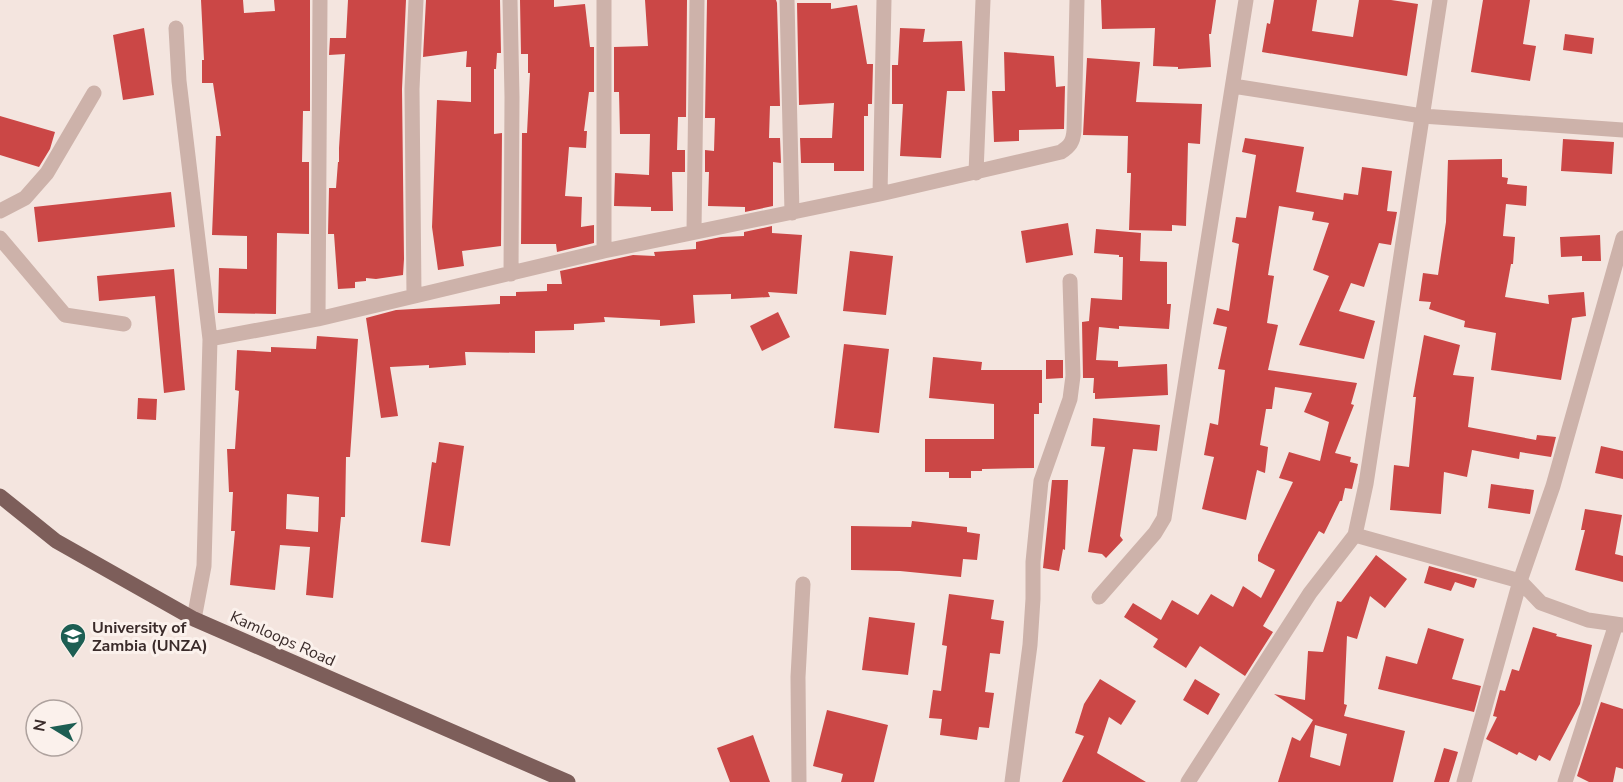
<svg xmlns="http://www.w3.org/2000/svg" width="1623" height="782" font-family="'Nunito Sans',sans-serif">
<rect width="100%" height="100%" fill="#f4e5df"/>
<!-- building -->
<path fill="#cb4746" fill-rule="evenodd" d="M201,0H243L244,13L275,11L274,0H310V111H303L302,162H309V234L277,233L276,314L218,313L219,268L247,269V236L212,235L216,136H221L213,83H202V60H204Z
M348,0H406L402,89L404,259L403,275L376,279L366,278V281L355,282V288L338,289L334,234H328L329,188H336L338,162H339V148L345,54L329,55L330,38H346Z
M426,0H500L501,53H497L496,69H494V134L502,133L501,246L462,251L464,266L438,270L432,227L437,100L471,102V67H466L467,51L423,57Z
M520,0H554V7L585,4L590,47H594V92H589L584,131H587L586,148L569,147L565,196L582,197L581,227L594,225V243L557,252L556,244H521L522,133H527L530,73H528V54H521Z
M645,0H687L686,117H678L677,150H685V172H672L673,211H651V207L614,206L615,173L649,175L650,134H620L619,92H614V47L648,46Z
M707,0H776L777,3L780,106H770L769,138H780L781,163L773,162V206L745,212V207L708,206L709,172H705V150L714,151L715,118H705Z
M1101,0H1216L1211,34H1209L1211,67L1178,69V67L1153,66L1155,28L1102,29Z
M1274,0H1317L1312,31L1353,37L1359,0H1391L1418,4L1407,76L1262,52L1267,23L1270,24Z
M1483,0H1530L1523,44L1536,46L1530,81L1471,72Z
M797,3H831V9L857,5L867,64H873L872,104H868V116H864V171H834V163H801L800,138H832L834,103L799,105Z
M144,28L154,95L123,100L113,35Z
M900,28L925,29L923,42L962,41L965,91H947L941,158L900,156L903,104H892V65H898Z
M1565,34L1594,38L1592,54L1563,50Z
M1004,52L1054,56L1056,87L1065,86L1064,129L1019,130V141L994,142L992,91H1005Z
M1087,58L1140,62L1136,102L1202,104L1200,144L1188,143L1186,226L1172,225V231L1129,230L1131,173H1127L1128,136L1083,135Z
M0,116L55,132L50,149L39,167L0,155Z
M1245,138L1304,147L1296,192L1343,200L1344,193L1358,195L1362,167L1392,171L1387,211L1397,212L1391,245L1379,243L1364,287L1351,283L1339,311L1375,321L1364,359L1299,345L1329,276L1313,270L1329,223L1312,220L1314,212L1279,206L1268,275L1274,276L1267,323L1278,325L1268,370L1357,383L1351,404L1354,405L1335,453L1351,457L1350,462L1358,464L1352,489L1345,488L1342,501H1340L1324,534L1319,531L1263,626L1273,632L1245,676L1200,646L1186,668L1153,647L1158,639L1124,617L1133,603L1161,620L1172,600L1198,615L1211,594L1233,607L1243,586L1261,598L1275,570L1258,561V555L1293,482L1279,478L1289,452L1320,461L1329,422L1304,412L1312,393L1275,387L1272,409H1266L1260,445L1268,447L1265,473L1257,470L1246,520L1202,509L1214,457L1204,455L1210,423L1218,425L1225,370L1218,369L1227,327L1213,324L1217,308L1229,311L1239,244L1232,242L1236,217L1246,218L1256,155L1242,152Z
M1563,139L1614,142L1612,174L1561,171Z
M1502,159V177L1508,178L1507,184L1527,186L1526,206L1506,204L1503,236L1515,237L1513,264H1511L1505,297L1549,304L1548,295L1584,292L1586,316L1572,318L1561,380L1491,370L1496,333L1464,327L1465,321L1429,309L1431,302L1419,301L1423,273L1438,275L1446,222L1448,160Z
M171,192L175,227L38,242L34,207Z
M1068,223L1073,255L1026,263L1021,231Z
M772,226V233L802,235L797,294L768,292L770,297L731,299V294L693,295L695,323L660,326V320L604,317L605,322L574,324V330L535,331V353L465,352L466,365L429,368V365L390,367L398,416L381,418L366,318L396,310L500,304V296H516V292L547,291V284H562L560,271L633,255L655,256L654,252L696,249V242L721,237L744,236V232Z
M1096,229L1141,233L1140,261L1167,262V304H1171L1169,329L1119,326V329L1099,327L1096,360L1118,361V367L1167,364L1168,395L1095,399V393H1093L1094,378H1083L1082,322L1089,321L1091,298L1122,300L1123,257H1119V255L1094,253Z
M1600,235L1601,261H1582V256L1561,257L1560,237Z
M850,251L893,256L886,315L843,311Z
M174,269L185,390L164,393L155,296L99,301L97,276Z
M778,312L790,337L762,351L750,326Z
M1424,335L1460,345L1453,375L1474,377L1468,427L1536,440L1537,435L1556,437L1551,457L1520,452L1519,459L1472,450L1467,477L1444,472L1441,514L1390,510L1394,465L1409,467L1416,397H1413Z
M317,336L358,339L350,457H346L345,517H341L333,598L306,595L310,547L280,545L275,590L230,585L235,531H231L233,492H229L227,449H235L239,391L235,390L237,350L271,352V347L316,349ZM287,494L319,497L318,532L286,529Z
M844,344L889,349L879,433L834,428Z
M933,357L982,362L981,370H1042V403H1039V414H1034V468L982,469V471H971V478H949V472H925V439H994V404L929,398Z
M1046,360H1063V378L1046,379Z
M138,398L157,399L156,420L137,419Z
M1093,418L1160,425L1157,451L1133,449L1120,536L1123,540L1106,558L1102,554L1088,552L1105,447L1091,446Z
M439,442L464,446L450,546L421,542L432,462L436,463Z
M1601,446L1623,451V479L1595,473Z
M1052,480H1068L1065,550L1063,549L1059,571L1043,568Z
M1491,484L1534,490L1530,514L1488,508Z
M1585,509L1622,515L1615,554L1623,556V582L1575,570L1585,530H1581Z
M912,521L967,527V532L980,534L977,560L963,559L961,577L900,571L851,570V526L911,527Z
M1376,555L1407,579L1385,608L1370,596L1357,639L1347,636L1344,704L1347,705L1344,716L1405,731L1393,782H1278L1292,737L1300,741L1313,720L1274,694L1305,700L1308,651L1323,652L1337,601L1341,602ZM1315,725L1347,734L1340,766L1310,757Z
M1429,566L1477,579L1474,588L1455,582L1451,591L1424,583Z
M949,594L994,600L991,619L1004,621L1000,654L990,653L985,692L994,693L989,728L979,727L977,740L940,735L942,719L929,718L933,690L941,691L947,646L942,645Z
M869,617L915,623L908,675L862,670Z
M1533,627L1557,634L1556,636L1592,645L1580,704L1550,761L1539,755L1536,761L1519,752L1517,755L1486,739L1497,717L1493,716L1500,690L1505,691L1512,669L1519,671Z
M1428,628L1464,639L1452,679L1481,686L1474,712L1378,689L1386,656L1417,664Z
M1100,679L1136,701L1121,725L1109,717L1097,753L1146,782H1062L1084,736L1075,733L1084,704Z
M1195,679L1220,694L1208,715L1183,700Z
M1601,702L1623,709V769L1616,767L1613,782H1589L1577,776Z
M827,710L888,725L874,782H841L843,774L813,766Z
M753,735L770,782H730L717,748Z
M1444,748L1458,752L1449,782H1434Z"/>
<g fill="none" stroke-linecap="round" stroke-linejoin="round">
<!-- minor -->
<path stroke="#cdb2aa" stroke-width="15" d="M510,0L512,97L511,274
M787,0L792,213
M176,28L179,81L210,339L204,566L194,619
M1233,86L1422,116L1623,130
M976,173L983,0
M880,194L884,0
M0,211L25,198L47,173L94,93
M694,231L697,0
M0,238L65,315L124,324
M604,251V0
M414,295L412,89L416,0
M318,319L320,0
M210,339L318,319L604,251L880,194L1061,152C1070,146 1073,142 1074,131L1077,0
M1355,535L1366,484L1440,0
M1099,597L1155,533L1164,518L1246,0
M799,782L798,677L803,584
M1012,782L1030,645L1033,599V562L1041,481L1070,399L1073,376L1070,281
M1188,782L1310,593L1355,535L1520,581L1541,603L1588,620L1623,625
M1464,782L1520,581L1553,486L1623,238
M1565,782L1616,624"/>
<!-- major -->
<path stroke="#7d5e5a" stroke-width="15" d="M0,496L56,541L194,619L568,782"/>
</g>
<!-- icons -->
<defs>
<g id="university-pin" transform="scale(1.35)"><path d="M0 17L-7.5 6A9.5 9.5 0 1 1 7.5 6Z" fill="#1d5e53" stroke="#fbf1ec"/><path d="M0-5L7-2L0 1L-7-2ZM-4 1L0 2.5L4 1V4Q0 6-4 4Z" fill="#fff"/></g>
</defs>
<g fill-rule="evenodd">
<use href="#university-pin" x="73" y="636"/>
</g>
<g text-anchor="middle" stroke-width="6" stroke-linejoin="round" paint-order="stroke">
<!-- poi labels -->
<g font-size="16" font-weight="bold" fill="#3a2b2a" stroke="#fbf1ec" text-anchor="start">
<text x="92" y="633">University of<tspan x="92" dy="18">Zambia (UNZA)</tspan></text>
</g>
<!-- street labels -->
<g font-size="16" fill="#3a2b2a" stroke="#fbf1ec">
<text transform="translate(283 638) rotate(24)" y="6">Kamloops Road</text>
</g>
</g>
<!-- north arrow -->
<g transform="translate(54 728) rotate(281)"><circle r="28" fill="#fbf1ec" stroke="#aea29e" stroke-width="1.5"/>
<path d="M0-4.5L10 22L0 15L-10 22Z" fill="#1d5e53"/>
<text y="-9" font-size="16" font-weight="bold" text-anchor="middle" fill="#3a2b2a">N</text>
</g>
</svg>
